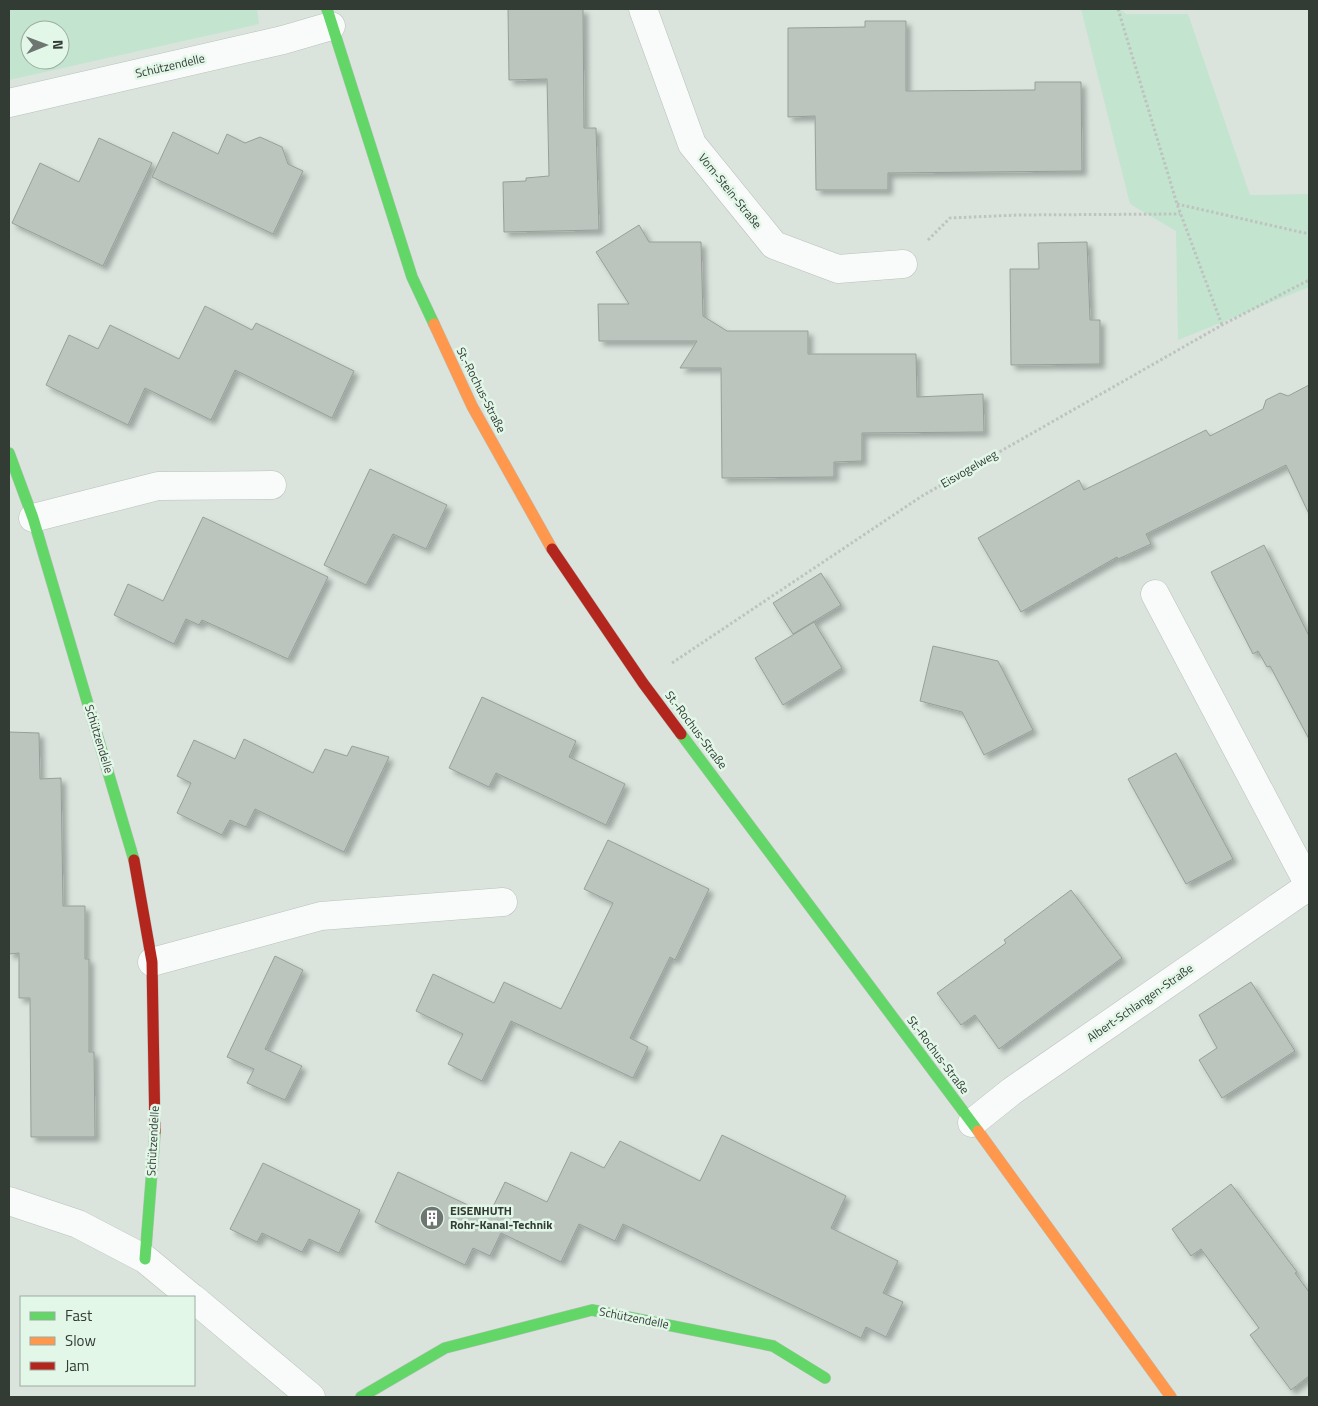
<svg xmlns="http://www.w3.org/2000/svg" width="1318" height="1406" font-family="'Titillium Web',sans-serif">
<defs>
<filter id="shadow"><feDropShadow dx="4.5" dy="4.5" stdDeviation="2.5" flood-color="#0004"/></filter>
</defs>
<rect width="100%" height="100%" fill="#dae4dd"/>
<!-- green -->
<path fill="#c3e4ce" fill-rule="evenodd" d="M9,9H257L259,24L9,80ZM30,30H60V60H30Z
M1081,9H1120L1126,14H1188L1250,195L1309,194V287L1178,340L1176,231L1130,204Z"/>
<!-- building -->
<path fill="#bcc4be" stroke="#969f99" filter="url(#shadow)" d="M508,9H583L584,128H596L599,230L504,232L503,182L526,181V178L549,176L547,79L509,80Z
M865,21H906V91L1035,90V82H1081L1082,171L888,173V190H816L815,116L788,117V28L865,27Z
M173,132L218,154L227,134L245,143L260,137L282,147L288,164L303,171L273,234L152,177Z
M99,138L152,163L103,266L12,223L40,163L79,182Z
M639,225L649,242H701L703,316L727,331H808V354H916L917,397L983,394L984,432L862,433V461L834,462V477L722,478L721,368H680L697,341H599L598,304H629L596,252Z
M1087,242L1090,320H1100V364L1011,365L1010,269H1039L1038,243Z
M205,306L252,330L256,323L354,371L332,418L235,370L211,420L145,388L128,425L46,385L69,335L98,349L110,325L179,359Z
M1309,385V514L1286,465L1146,534L1151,544L1118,559L1117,557L1021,612L978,538L1079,480L1084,490L1206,430L1210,436L1263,409L1266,400L1280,393L1288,396Z
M370,469L447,505L426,549L393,534L366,585L324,565Z
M203,517L328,577L288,659L202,620L199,625L186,619L174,644L114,615L128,584L163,601Z
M1264,545L1309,636V739L1270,666L1267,667L1258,651L1253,654L1211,572Z
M821,573L841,605L793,634L773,603Z
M814,622L842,668L783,705L755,658Z
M933,646L998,661L1033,730L984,755L962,712L920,701Z
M482,697L576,741L569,757L625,784L606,825L496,773L489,787L449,768Z
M9,732L39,733L40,779L61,778L63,906H85V959H89V1052H94L95,1137H31L30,998H19V953L9,954Z
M244,739L313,773L325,749L347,756L352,746L389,757L344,852L255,809L246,827L230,820L222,835L177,813L191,783L177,776L194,740L235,759Z
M1176,753L1233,859L1186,884L1128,779Z
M608,840L709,889L675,960L670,957L630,1038L648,1047L633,1078L511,1021L482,1081L448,1064L463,1034L416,1011L433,974L494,1003L504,982L561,1009L613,903L584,889Z
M1071,890L1122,958L999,1049L975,1015L961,1025L937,993L1006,943L1004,940Z
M275,956L303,970L265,1049L302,1066L285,1100L247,1083L254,1069L227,1057Z
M1251,982L1295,1051L1222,1098L1199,1060L1217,1048L1199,1015Z
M722,1135L846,1196L831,1228L898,1261L883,1293L903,1302L886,1337L866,1327L861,1338L623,1224L615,1241L579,1224L561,1262L501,1233L490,1256L473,1248L465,1265L375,1222L398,1172L489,1215L505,1182L547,1202L571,1152L604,1168L620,1141L700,1181Z
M263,1163L360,1210L339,1253L309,1239L302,1252L262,1233L257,1242L230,1229Z
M1231,1184L1297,1272L1295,1273L1309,1292V1376L1291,1390L1250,1335L1259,1328L1201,1249L1191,1256L1172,1229Z"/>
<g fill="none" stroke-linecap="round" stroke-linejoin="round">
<!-- street casing -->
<g stroke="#b9c1bb" stroke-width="29">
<path id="street" d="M643,9L692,144L774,245L838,269L903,264
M9,103L283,40L331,26
M33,518L158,486L272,485
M1155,594L1309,885
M152,962L321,916L503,902
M972,1123L1012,1091L1309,886
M9,1201L78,1224L145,1259L191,1297
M194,1299L311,1397"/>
</g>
<!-- fast casing -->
<g stroke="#b9c1bb" stroke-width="12">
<path id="fast" d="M327,9L412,277L434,324
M9,453L33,518L134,860
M681,734L978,1131
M145,1259L155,1132
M361,1397L445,1348L592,1310L773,1346L825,1378"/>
</g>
<!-- slow casing -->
<g stroke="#b9c1bb" stroke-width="12">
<path id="slow" d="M434,324L472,406L552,549
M978,1131L1171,1397"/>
</g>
<!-- jam casing -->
<g stroke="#b9c1bb" stroke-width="12">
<path id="jam" d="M552,549L643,683L681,734
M134,860L152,962L155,1132"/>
</g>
<!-- path -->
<path stroke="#bec3c0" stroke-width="3" stroke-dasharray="2.5 2.5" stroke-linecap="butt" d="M1118,9L1177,204L1222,325
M1177,204L1309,234
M928,240L950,218L1018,215L1180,214
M672,663L922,496L1222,325L1309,280"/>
<!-- street -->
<use href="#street" stroke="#f9fbfa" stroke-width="28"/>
<!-- fast -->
<use href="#fast" stroke="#63d668" stroke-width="11"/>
<!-- slow -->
<use href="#slow" stroke="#ff974d" stroke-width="11"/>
<!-- jam -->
<use href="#jam" stroke="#b3261e" stroke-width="11"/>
</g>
<!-- icons -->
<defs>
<g id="building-disc" transform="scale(1.25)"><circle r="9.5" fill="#6d7670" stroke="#e2f7e8"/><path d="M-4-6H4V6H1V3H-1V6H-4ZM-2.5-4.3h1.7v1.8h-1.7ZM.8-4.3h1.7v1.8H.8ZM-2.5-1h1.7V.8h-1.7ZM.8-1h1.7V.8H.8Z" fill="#fff"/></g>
</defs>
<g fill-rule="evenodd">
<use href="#building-disc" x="432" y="1218"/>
</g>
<g text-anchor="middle" stroke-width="5" stroke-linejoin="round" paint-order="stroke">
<!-- street labels -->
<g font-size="12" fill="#333b35" stroke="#e2f7e8">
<text transform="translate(170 66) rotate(-13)" y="4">Schützendelle</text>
<text transform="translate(730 191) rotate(51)" y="4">Vom-Stein-Straße</text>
<text transform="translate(481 390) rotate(63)" y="4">St.-Rochus-Straße</text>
<text transform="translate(969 469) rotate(-30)" y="4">Eisvogelweg</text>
<text transform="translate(696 730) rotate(53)" y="4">St.-Rochus-Straße</text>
<text transform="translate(99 739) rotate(73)" y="4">Schützendelle</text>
<text transform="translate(1140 1003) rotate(-35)" y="4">Albert-Schlangen-Straße</text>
<text transform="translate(938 1055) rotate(53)" y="4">St.-Rochus-Straße</text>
<text transform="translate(153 1141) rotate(-87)" y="4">Schützendelle</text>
<text transform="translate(634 1318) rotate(11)" y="4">Schützendelle</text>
</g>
<!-- poi labels -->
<g font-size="12" font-weight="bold" fill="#333b35" stroke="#e2f7e8" text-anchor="start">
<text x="450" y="1215">EISENHUTH<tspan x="450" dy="14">Rohr-Kanal-Technik</tspan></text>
</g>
</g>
<!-- border -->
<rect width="1318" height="1406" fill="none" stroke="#333b35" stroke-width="20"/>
<!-- legend -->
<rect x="20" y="1296" width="175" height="90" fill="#e2f7e8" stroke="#9caca0"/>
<rect x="30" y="1312" width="25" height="8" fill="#63d668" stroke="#9caca0"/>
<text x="65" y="1321" font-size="15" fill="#333b35">Fast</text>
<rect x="30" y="1337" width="25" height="8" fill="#ff974d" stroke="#9caca0"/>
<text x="65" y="1346" font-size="15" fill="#333b35">Slow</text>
<rect x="30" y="1362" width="25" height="8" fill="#b3261e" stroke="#9caca0"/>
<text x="65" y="1371" font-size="15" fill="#333b35">Jam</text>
<!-- north arrow -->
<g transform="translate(45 45) rotate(89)"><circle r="24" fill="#e2f7e8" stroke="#9caca0"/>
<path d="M0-4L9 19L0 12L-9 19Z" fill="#6d7670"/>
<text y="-8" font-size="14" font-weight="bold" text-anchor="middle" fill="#333b35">N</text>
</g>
</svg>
